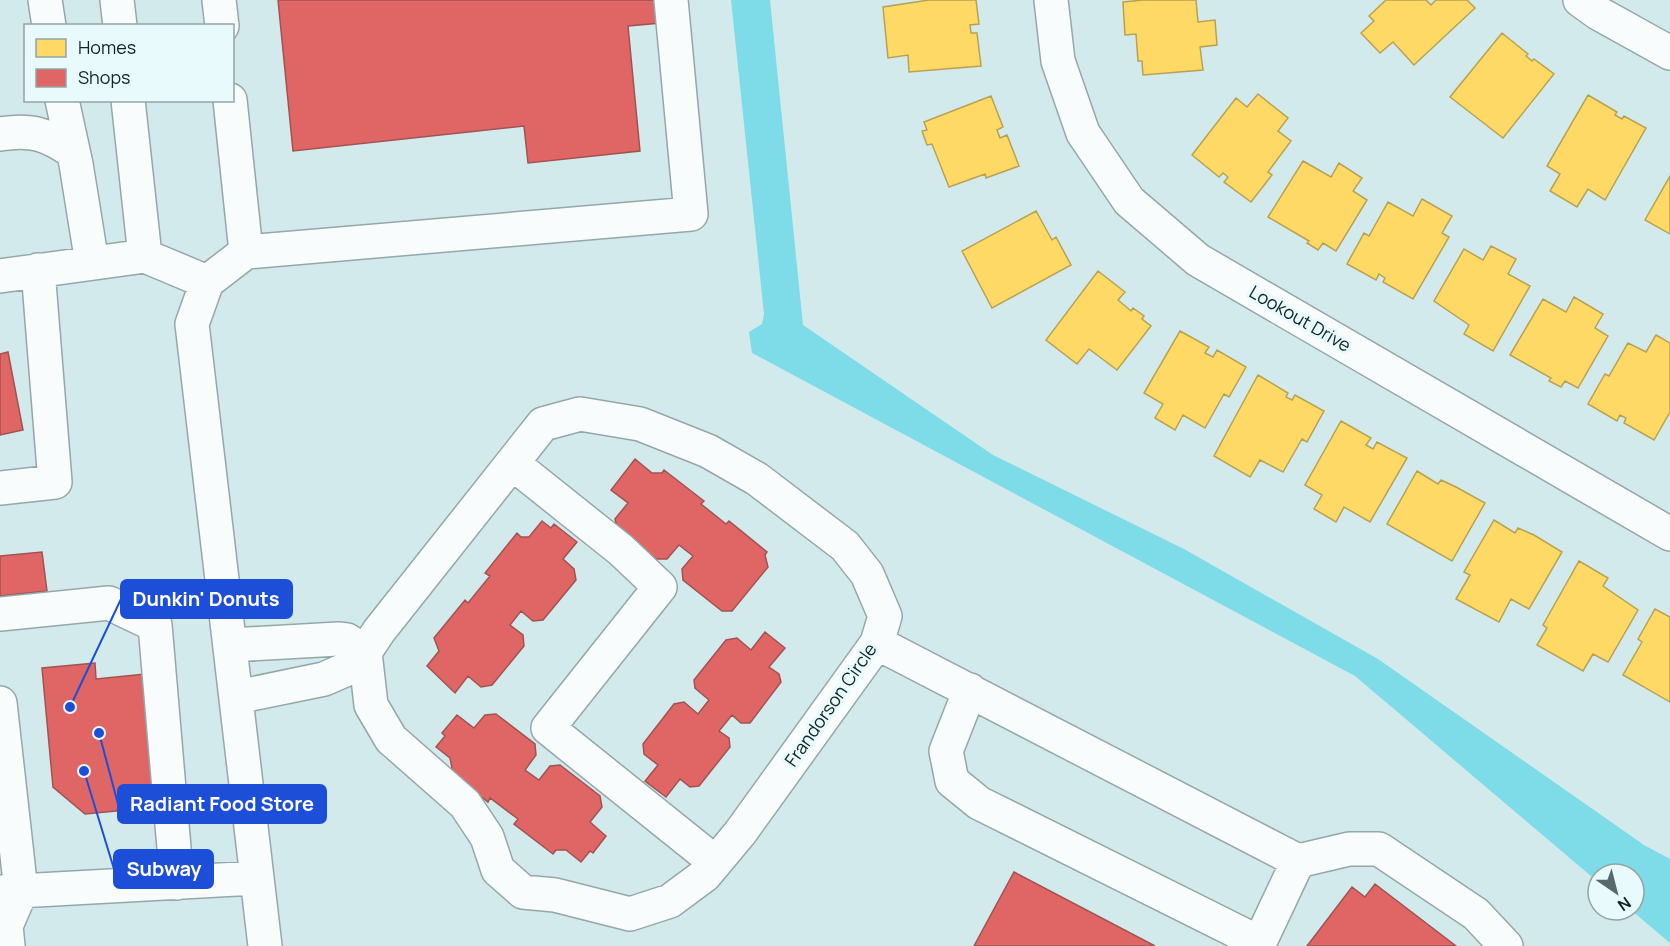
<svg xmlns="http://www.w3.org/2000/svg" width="1670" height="946" font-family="Manrope,sans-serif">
<rect width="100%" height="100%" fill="#d3eaed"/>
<!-- water -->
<path fill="#7edbe8" d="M731,0H770L803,325L993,455L1184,549L1378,659L1644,845L1670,859V943L1631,910H1634V874H1598V882L1355,676L752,353L749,332L762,324L764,314Z"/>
<!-- homes -->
<path fill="#ffd966" stroke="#b8a252" stroke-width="1.5" d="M929,0H976L979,24L970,25L971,33H977L981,66L909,72L908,55L888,58L883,7Z
M1143,0H1196L1198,22L1215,20L1217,45L1200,47L1203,70L1143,75L1142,61H1138L1136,34L1125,35L1123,2Z
M1386,0H1426L1431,5L1436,0H1467L1475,8L1414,65L1393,42L1380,53L1361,33L1374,21L1369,16Z
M1502,33L1528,54L1526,56L1532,61L1534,59L1554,74L1503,138L1450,97Z
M1258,94L1288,118L1278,131L1291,141L1268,172L1272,175L1251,202L1224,182L1228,177L1223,173L1219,177L1192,155L1236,98L1247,107Z
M1588,95L1617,112L1615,115L1622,119L1624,116L1646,128L1605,200L1588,189L1577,207L1550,191L1560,174L1547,166Z
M991,96L1003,127L997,130L1000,138L1007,135L1019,166L986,178L985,174L949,187L932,144L927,145L922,131L927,130L924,122Z
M1303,161L1331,177L1339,163L1362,178L1353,191L1367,200L1336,251L1323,243L1318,250L1307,243L1309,241L1268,217Z
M1670,176V234L1645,220Z
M1422,199L1452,216L1442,233L1449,237L1413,299L1383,282L1385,278L1379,274L1376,280L1347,264L1364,233L1369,236L1388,202L1413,216Z
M1036,211L1052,240L1056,237L1071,265L992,308L962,251Z
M1491,246L1516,259L1508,274L1530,286L1493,351L1464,334L1469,325L1434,301L1464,249L1483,260Z
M1098,271L1125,292L1118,300L1131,311L1133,308L1144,316L1142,319L1151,326L1117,370L1089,349L1077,364L1046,340Z
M1574,297L1603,314L1595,328L1608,336L1578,388L1565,381L1561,387L1549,381L1551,378L1510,355L1543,299L1566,312Z
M1180,331L1209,347L1205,353L1213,357L1217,350L1246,367L1229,397L1224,394L1205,428L1183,415L1175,430L1155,418L1163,404L1144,393Z
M1656,335L1670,343V412L1654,440L1624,423L1626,418L1620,415L1617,421L1588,404L1605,374L1609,376L1628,343L1646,352Z
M1258,375L1288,393L1286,397L1292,400L1295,395L1324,411L1307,442L1302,439L1283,472L1260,460L1250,477L1214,456Z
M1341,421L1371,438L1366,445L1373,449L1377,442L1407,458L1370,522L1344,507L1336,522L1314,509L1322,495L1305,485Z
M1417,471L1438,484L1441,480L1456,487L1485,503L1452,561L1387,524Z
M1494,520L1515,533L1518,528L1534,535L1562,552L1529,609L1511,599L1499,622L1456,599L1470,575L1464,572Z
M1579,561L1608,578L1603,586L1638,610L1608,662L1593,654L1583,671L1537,645L1547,628L1543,625Z
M1655,609L1670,617V702L1623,675L1642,642L1638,639Z"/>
<!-- shops -->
<path fill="#e06666" stroke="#a25252" stroke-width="1.5" d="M278,0H659L661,23L628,26L640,151L528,163L524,126L293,151Z
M8,352L23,430L0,435V354Z
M635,459L652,473H662L664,470L704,501L701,504L726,524L729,521L767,552L765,555L768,567L732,611H722L683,580L682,569L693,556L679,545L667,559H656L617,527L615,519L628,503L611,490Z
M542,521L551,528L554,524L577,542L563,559L574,569L576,580L543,620L533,621L521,611L510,625L523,635L524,646L492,685L481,687L468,676L455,693L427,666L439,651L434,638L465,600L468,603L490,576L485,573L517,533L521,537H529Z
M42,552L47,591L0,596V556Z
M765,632L785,648L769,667L779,674L781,682L750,723H741L732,715L719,731L729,738L730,747L699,786L690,787L680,779L666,797L645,781L658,765L644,754L643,744L674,704L684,702L698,714L709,700L695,688L694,680L726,640L737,638L751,650Z
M95,663L96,679L145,674L158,807L85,814L53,787L42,668Z
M496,714L535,744L536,755L525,770L539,780L550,766L560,765L600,796L602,807L590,822L606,836L593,853L590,851L581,862L566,850H556L553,854L514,824L518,819L490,798L488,802L450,772L452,768L450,758L436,747L445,736L442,733L457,715L474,728L485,715Z
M1014,872L1155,946H974Z
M1375,884L1456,946H1307L1352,887L1365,897Z"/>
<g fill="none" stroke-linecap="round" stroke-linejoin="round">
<!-- minor casing -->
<g stroke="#95a7aa" stroke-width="36">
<path id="minor" d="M45,0L49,26
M117,0L120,26
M219,0L222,26
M1051,0L1058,61L1083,133L1129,201L1198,260L1670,534
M1580,0L1598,13L1670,53
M62,100L76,164L92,263
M128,100L145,256
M230,100L246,252L691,214L671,0
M0,134C32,129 47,134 73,152
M246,252L207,282L192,324L265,946
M0,276L145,256L207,282
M580,414L640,424L708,451L757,479L845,546L867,574L885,616L877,643L740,833L705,875L670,901L630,914L555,895L523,892L498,870L487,837L465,804L391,739L371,705L365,652L379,631L543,424Z
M512,463L621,550L660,587L548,728L715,862
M0,488L55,482L38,270
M0,614L109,603L155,625L177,883
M877,643L1298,861L1349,849H1379L1476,914L1506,946
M231,645L338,639L347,640L365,652L347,669L324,679L237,697
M970,690L946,751L952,781L979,803L1260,943
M0,703L21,891L6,926L8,946
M0,892L257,878
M1258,946L1298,861"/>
</g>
<!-- minor -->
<use href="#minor" stroke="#f8fcfc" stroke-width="33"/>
</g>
<g text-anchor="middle" stroke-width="6" stroke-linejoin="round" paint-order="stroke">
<!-- street labels -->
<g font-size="18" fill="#132325" stroke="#e9fafc">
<text transform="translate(1300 319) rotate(30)" y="6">Lookout Drive</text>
<text transform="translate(831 705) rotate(-55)" y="6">Frandorson Circle</text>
</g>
</g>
<!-- callouts -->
<path fill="none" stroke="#1d4ed8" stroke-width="2" d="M70 707L121 599M99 733L118 804M84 771L114 869"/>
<g fill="#1d4ed8" stroke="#e9fafc" stroke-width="2">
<circle cx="70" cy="707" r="6"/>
<circle cx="99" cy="733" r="6"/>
<circle cx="84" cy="771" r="6"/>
</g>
<g fill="#1d4ed8" stroke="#1d4ed8" stroke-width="2">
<rect x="121" y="580" width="171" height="38" rx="6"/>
<rect x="118" y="785" width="208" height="38" rx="6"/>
<rect x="114" y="850" width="99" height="38" rx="6"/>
</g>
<g font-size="20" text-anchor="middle" font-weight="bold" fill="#fff">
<text x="206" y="606">Dunkin' Donuts</text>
<text x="222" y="811">Radiant Food Store</text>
<text x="164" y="876">Subway</text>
</g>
<!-- legend -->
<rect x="24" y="24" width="210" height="78" fill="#e9fafc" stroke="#93a4a6" stroke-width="1.5"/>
<rect x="36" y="39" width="30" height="18" fill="#ffd966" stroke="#93a4a6" stroke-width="1.5"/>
<text x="78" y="54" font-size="18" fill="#132325">Homes</text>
<rect x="36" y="69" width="30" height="18" fill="#e06666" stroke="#93a4a6" stroke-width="1.5"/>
<text x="78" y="84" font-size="18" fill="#132325">Shops</text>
<!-- north arrow -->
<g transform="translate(1616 892) rotate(145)"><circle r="28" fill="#e9fafc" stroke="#93a4a6" stroke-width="1.5"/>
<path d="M0-4.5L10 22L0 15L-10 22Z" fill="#56696b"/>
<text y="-9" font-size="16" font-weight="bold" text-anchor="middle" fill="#132325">N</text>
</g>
</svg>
